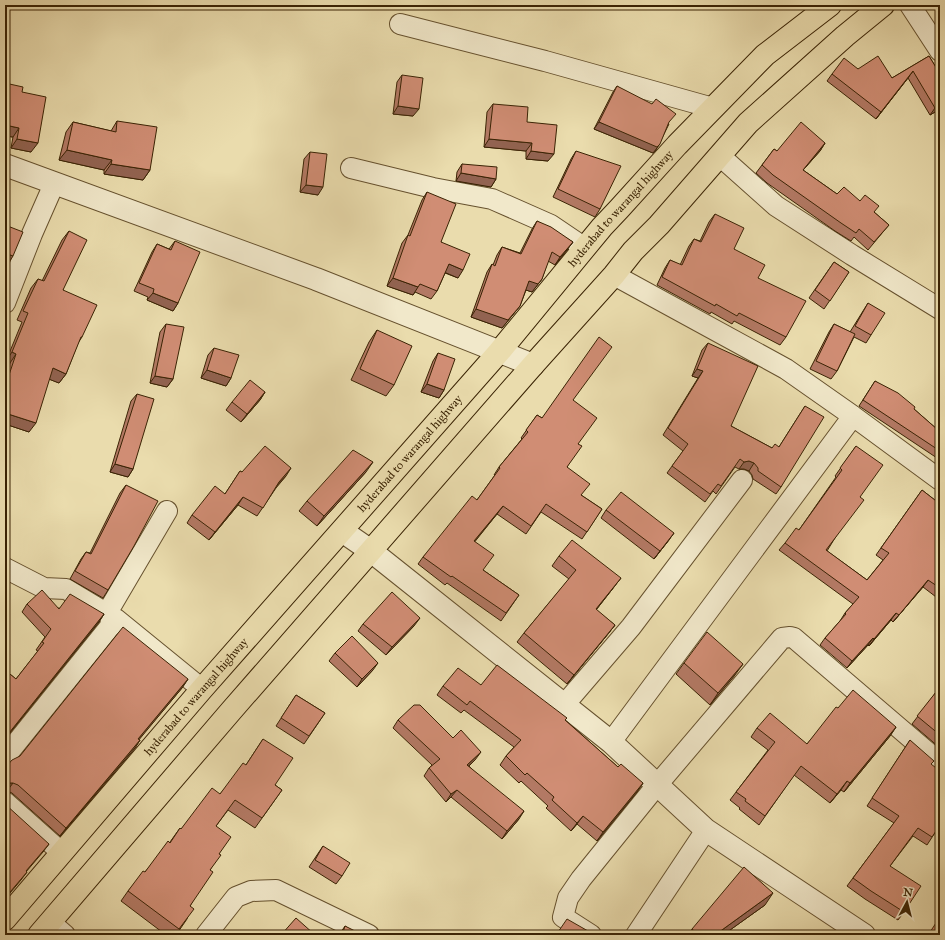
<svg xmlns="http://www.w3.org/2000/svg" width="945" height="940" font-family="'IM FELL Great Primer',serif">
<rect width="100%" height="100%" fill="#eadcad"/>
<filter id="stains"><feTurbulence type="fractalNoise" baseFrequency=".005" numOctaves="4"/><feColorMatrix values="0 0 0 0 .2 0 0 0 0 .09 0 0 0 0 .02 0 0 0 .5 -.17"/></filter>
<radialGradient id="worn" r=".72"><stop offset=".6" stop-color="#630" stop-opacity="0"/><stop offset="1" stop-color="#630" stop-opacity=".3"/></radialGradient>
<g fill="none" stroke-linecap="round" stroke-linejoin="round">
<!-- minor casing -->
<g stroke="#66512e" stroke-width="22">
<path id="minor" d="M910,5L940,51
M400,24L545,61L713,108
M720,156L776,206L852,255L940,309
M351,168L433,188L492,199L551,225L585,248
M614,275L786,369L853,416L940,480
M5,303L32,234L54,184
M5,568L44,588L66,589L116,619L202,689
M107,613L167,511
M564,705L631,627L742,480
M611,742L853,416
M5,757L116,619
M5,802L61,852
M50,922L65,935
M206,935L236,897L251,891L276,890L369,935
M591,935L563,917L568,898L581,879L657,785L782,638L790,637L794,638L940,763
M636,935L706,830"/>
</g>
<!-- tertiary casing -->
<g stroke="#66512e" stroke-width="24">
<path id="tertiary" d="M5,165L316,279L533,365
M342,531L371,551L611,742L706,830L864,935"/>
</g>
<!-- primary casing -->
<g stroke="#3a2304" stroke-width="24">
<g id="primary">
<path id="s1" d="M5,919L202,689L499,352L602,227L619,209L677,145L765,55L830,5"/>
<path d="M39,935L231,711L533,365L614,275L633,251L659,225L748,123L845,36L883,5"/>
</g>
</g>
<!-- minor -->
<use href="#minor" stroke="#f1e8ca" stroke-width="20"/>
<!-- tertiary -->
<use href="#tertiary" stroke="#f1e8ca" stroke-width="22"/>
<!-- primary -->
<use href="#primary" stroke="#eadcad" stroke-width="22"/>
</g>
<!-- wall -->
<path fill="#b37964" stroke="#3a2304" d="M929,56L940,74V109L930,115L908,78L876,119L827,81L832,74L858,69L892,78Z
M402,75L413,116L393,114L397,82Z
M5,83L22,92L31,152L11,148L13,137L5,136Z
M617,86L669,124L656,150L653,153L594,129L613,92Z
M493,104L527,122L548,161L526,159V151L484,147L487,112Z
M117,121L150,170L143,180L104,174V170L59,160L66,132L73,122L111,131Z
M825,143L820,151L803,170L837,194L860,201L874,212L889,225L883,232L868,250L854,237L851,241L835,231L767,183L756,173L774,149L777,151Z
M576,151L600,209L595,217L553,197L571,159Z
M310,152L318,195L300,192L304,159Z
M462,164L496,179L491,187L456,181L457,172Z
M427,192L441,242L458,278L445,273L437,291L431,299L415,292L413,295L387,286L402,243L408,235L422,200Z
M715,214L734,249L758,278L786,337L780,345L734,321L732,324L711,312L710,314L657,285L665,268L670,260L680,265L689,246L694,239L700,241L709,222Z
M537,221L573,242L555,265L548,261L542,279L532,292L526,290L520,306L502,328L471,317L487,272L492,264L493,265L497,255L502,247L520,253L532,229Z
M69,231L63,290L82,337L78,343L66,374L59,383L49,379L29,432L5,424V377L10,363L6,361L22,322L17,320L31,288L38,279L42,281L62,240Z
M175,241L178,303L173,311L147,300L148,297L134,291L152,252L157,244L169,249Z
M834,262L849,272L824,309L809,298Z
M868,303L871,335L866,343L854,337L837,371L831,379L810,369L829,332L834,324L850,332L863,311Z
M166,324L173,379L167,387L150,383L160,332Z
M377,330L394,385L386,396L351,380L369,342Z
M708,343L731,426L772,448L779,447L805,406L781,487L776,494L753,479L752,475L749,471L744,469H739L735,467L716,494L713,491L705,502L667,473L683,451L663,435L698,378L692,376L702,350Z
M214,348L231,378L226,386L201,378L208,355Z
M438,353L444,390L439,398L421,392L433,361Z
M875,381L914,409L938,430L940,427V460L859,406Z
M265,392L260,400L241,422L226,410L232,402Z
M137,394L133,469L128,477L110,472L131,401Z
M573,400L578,444L567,467L581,495L602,509L582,539L541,512L526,534L497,514L474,542L483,570L519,595L501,621L447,583L445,585L418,564L423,557L477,500L495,475H494L499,467L522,439L521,438L537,415L542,418Z
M856,446L860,497L827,551L867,580L883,560L876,555L922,490L940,504V600L923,587L893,622L891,620L869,646L868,645L847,668L820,645L825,638L840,621L845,613L853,604L779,550L785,543L799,530L836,477L835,476Z
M240,471L242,472L286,476L276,488L257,516L238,505L209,540L187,523L192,515L225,494Z
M366,472L317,526L299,511L307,501Z
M126,485L108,590L103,598L70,579L81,559L86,552L90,553L120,493Z
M606,510L669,540L654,559L601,518Z
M559,556L614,587L596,610L615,625L608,634L567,684L517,642L524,633L569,579L552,566Z
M27,604L104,614L99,622L5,739V670L16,679L38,651L36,650L45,637L22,612Z
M363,624L414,626L386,655L358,631Z
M335,653L373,670L357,687L329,661Z
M684,663L735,675L710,705L676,674Z
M188,679L182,688L139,739L140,740L135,748L60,836L12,793L7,791H5V768Z
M481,685L565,720L618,767L643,783L637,792L597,841L577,824L571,831L546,808L548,806L521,781L519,783L500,765L506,756L514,747L464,710L461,713L437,695L443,686Z
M940,687V748L912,724Z
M296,695L325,713L304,744L276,726Z
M838,708L896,727L890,736L844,792L841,790L830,803L794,775L759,825L739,809L740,808L730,800L768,750L751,737L757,728L807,744Z
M398,720L475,760L469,766L519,819L502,839L451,797L446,802L424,776L429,768L432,765L393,728Z
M263,739L275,785L282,790L255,828L228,810L216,826L219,854L210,870L190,906L187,919L176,935H166L121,901L128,891L145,872L170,842L180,828L181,829L220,794L246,765Z
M910,740L931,764L937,823L940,825L927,845L913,836L890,866L904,912L898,920L865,899L847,886L894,823L867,806Z
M323,846L342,876L336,884L309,867Z
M765,905L723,935H688L692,929Z
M345,926L358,935H339Z"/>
<!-- shaded-wall -->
<path fill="#926351" stroke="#3a2304" d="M913,71L908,78L876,119L881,112Z
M940,105V109L930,115L935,108Z
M398,106L419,109L413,116L393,114Z
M599,122L660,144L653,153L594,129Z
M5,125L19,128L13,137L5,136Z
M17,139L38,143L31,152L11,148Z
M489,139L532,143L526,151L484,147Z
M825,143L820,151L797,177L803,170Z
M67,150L112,160L104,170L59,160Z
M531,151L554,154L548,161L526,159Z
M111,164L150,170L143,180L104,174Z
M461,173L496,179L491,187L456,181Z
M306,185L323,187L318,195L300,192Z
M573,242L567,250L555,265L560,257Z
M5,253L13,256L8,264L5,263Z
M449,264L463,270L458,278L444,272Z
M393,278L418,287L413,295L387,286Z
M542,279L532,292L523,289L529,281Z
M153,293L178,303L173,311L147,300Z
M520,306L502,328L471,317L476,309Z
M12,352L16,354L10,363L6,361Z
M53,368L66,374L59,383L46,378Z
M697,369L703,371L698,378L692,376Z
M207,370L231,378L226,386L201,378Z
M155,376L173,379L167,387L150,383Z
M7,381L9,382L5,388V384Z
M427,384L444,390L439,398L421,392Z
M265,392L260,400L241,422L247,414Z
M5,413L36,423L29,432L5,424Z
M749,461L754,463L749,471L744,469H739L744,462Z
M373,462L366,472L317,526L324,516Z
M115,464L133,469L128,477L110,472Z
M291,468L286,476L273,490L279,482Z
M243,497L238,505L209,540L215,532Z
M503,506L497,514L469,549L474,541Z
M674,533L669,540L654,559L660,551Z
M621,578L614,587L589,619L596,609Z
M928,580L923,587L893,622L899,615Z
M896,613L891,620L869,646L874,639Z
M104,614L99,622L5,739V738Z
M420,618L414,626L386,655L392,647Z
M615,625L608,634L567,684L574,675Z
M873,638L868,645L847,668L852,661Z
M378,663L373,670L357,687L362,679Z
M743,664L735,675L710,705L718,693Z
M188,679L182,688L133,747L138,739Z
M896,727L890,736L844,792L850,783Z
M140,740L135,748L60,836L66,828Z
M481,752L475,760L462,772L467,765Z
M847,781L841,790L830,803L837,794Z
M7,783H13L7,791H5V785Z
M643,783L637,792L597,841L603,832Z
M457,790L451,797L446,802L451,794Z
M524,811L519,819L502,839L507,831Z
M583,816L577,824L571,831L577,823Z
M49,844L43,852L20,879L26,871Z
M27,872L21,880L5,899V898Z
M773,893L765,905L723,935H715Z"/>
<!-- building -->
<path fill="#d08d74" stroke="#3a2304" d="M878,56L892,78L929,56L940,74V105L935,108L913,71L881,112L832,74L844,58L858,69Z
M402,75L423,78L419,109L398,106Z
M5,83L23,87L22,92L46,97L38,143L17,139L19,128L5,125Z
M617,86L652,104L656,99L676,114L669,122L660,144L657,147L599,122Z
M493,104L528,107L527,122L557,125L554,154L531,151L532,143L489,139Z
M117,121L157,127L150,170L111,164L112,160L67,150L73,122L116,132Z
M801,122L825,143L803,170L837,194L844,187L860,201L865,195L879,206L874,212L889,225L874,242L859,229L856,233L841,223L773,175L762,165L774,149L777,151Z
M576,151L621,166L600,209L558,189Z
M310,152L327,154L323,187L306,185Z
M462,164L497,167L496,179L461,173Z
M427,192L456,204L441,242L470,254L463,270L449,264L437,291L420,284L418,287L393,278L408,235L410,236Z
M715,214L744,228L734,249L765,265L758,278L806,301L786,337L739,313L737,316L716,304L715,306L662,277L670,260L682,265L694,239L701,242Z
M537,221L551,227L573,242L560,257L552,252L542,279L538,284L529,281L520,306L508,320L476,309L492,264L495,266L502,247L521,254Z
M5,225L23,232L13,256L5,253Z
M69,231L87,240L63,290L97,305L82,337H81L66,374L53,368L36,423L5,413V396L9,382L7,381L16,354L12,352L28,313L23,311L38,279L44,281Z
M175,241L200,252L178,303L153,293L154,289L139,283L157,244L171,250Z
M834,262L849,272L830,301L815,290Z
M868,303L885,313L871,335L855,326Z
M166,324L184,327L173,379L155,376Z
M834,324L855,334L837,371L816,361Z
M377,330L412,346L394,385L360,369Z
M599,337L612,347L573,400L597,418L578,444L582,446L567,467L590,484L581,495L602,509L587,532L546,504L531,526L503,506L474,541L494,555L483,570L519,595L506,613L452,576L451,577L423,557L472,496L477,500L500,468L499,467L528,432L526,430L537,415L542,418Z
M708,343L758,366L731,426L772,448L775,444L779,447L805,406L824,417L781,487L758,471V468L754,463L749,461L744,462L740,459L721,486L718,484L710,494L672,466L688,444L668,428L703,371L697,369Z
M214,348L239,355L231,378L207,370Z
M438,353L455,359L444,390L427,384Z
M250,380L265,392L247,414L232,402Z
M875,381L898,393L915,407L914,409L938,430L940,427V451L863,400Z
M137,394L154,399L133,469L115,464Z
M265,446L291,468L279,482L263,508L243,497L215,532L192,515L215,486L225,494L240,471L242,472Z
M856,446L883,465L860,497L864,500L826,550L867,580L889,553L881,548L922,490L940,504V588L928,580L899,615L896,613L874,639L873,638L852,661L825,638L846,614L845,613L859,597L785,543L796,528L799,530L842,470L840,468Z
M353,450L373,462L324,516L307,501Z
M126,485L158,501L134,546L108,590L75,571L86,552L91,554Z
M621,492L674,533L660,551L606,510Z
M572,540L621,578L596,609L615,625L574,675L524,633L576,570L559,556Z
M42,590L59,609L70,594L104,614L5,738V670L16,679L44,643L42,642L51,629L27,604Z
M392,592L420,618L392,647L363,624Z
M123,627L188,679L138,739L140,740L66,828L18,785L13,783H7L5,785V768L12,760L20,756Z
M707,632L743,664L718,693L684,663Z
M352,636L378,663L362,679L335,653Z
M497,665L567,718L565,720L618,767L621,764L643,783L603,832L583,816L577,823L552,800L554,797L527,773L525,775L506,756L521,740L470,701L467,705L443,686L458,668L481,685Z
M940,687V735L917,716Z
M853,690L896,727L850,783L847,781L837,794L801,766L765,816L745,801L746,799L736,792L775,742L757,728L770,713L807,744L836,707L838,708Z
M296,695L325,713L309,736L281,718Z
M414,705H420L453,738L461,730L481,752L467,765L524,811L507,831L457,790L451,794L429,768L440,759L398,720Z
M263,739L293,758L275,785L282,790L262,818L235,800L216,826L231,837L219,854L221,855L210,870L213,872L190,906L194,909L179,929L128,891L143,871L145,872L168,841L170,843L180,828L181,829L212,788L220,794L243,763L246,765Z
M910,740L934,761L931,764L940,771V819L937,822L940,825L932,837L918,828L890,866L921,886L904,912L871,891L853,878L899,816L872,798Z
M5,804L49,844L26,871L27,872L5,898Z
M323,846L350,863L342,876L315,860Z
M744,867L773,893L715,935H699L692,929Z
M940,917V935H928Z
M296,918L314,934L312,935H281Z
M567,919L595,935H556Z
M345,926L359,933L358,935H342Z"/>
<g text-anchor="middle" stroke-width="3" stroke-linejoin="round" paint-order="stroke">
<!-- street labels -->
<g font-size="12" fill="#3a2304" stroke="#f1e8ca">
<text dy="4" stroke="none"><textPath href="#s1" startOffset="940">hyderabad to warangal highway</textPath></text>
<text dy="4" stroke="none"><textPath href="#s1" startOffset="617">hyderabad to warangal highway</textPath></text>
<text dy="4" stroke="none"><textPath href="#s1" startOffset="293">hyderabad to warangal highway</textPath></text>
</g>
</g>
<!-- margin -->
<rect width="945" height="940" fill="none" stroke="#eadcad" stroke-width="20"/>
<rect x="6" y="6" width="933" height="928" fill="none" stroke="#3a2304" stroke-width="2"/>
<rect x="10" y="10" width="925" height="920" fill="none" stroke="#3a2304"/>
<!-- north arrow -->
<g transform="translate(907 902) rotate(7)" stroke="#f1e8ca" stroke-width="3" paint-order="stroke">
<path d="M0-3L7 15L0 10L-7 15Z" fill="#3a2304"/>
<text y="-6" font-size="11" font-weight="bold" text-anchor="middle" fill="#3a2304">N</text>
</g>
<rect width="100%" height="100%" filter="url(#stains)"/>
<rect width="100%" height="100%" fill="url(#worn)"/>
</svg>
